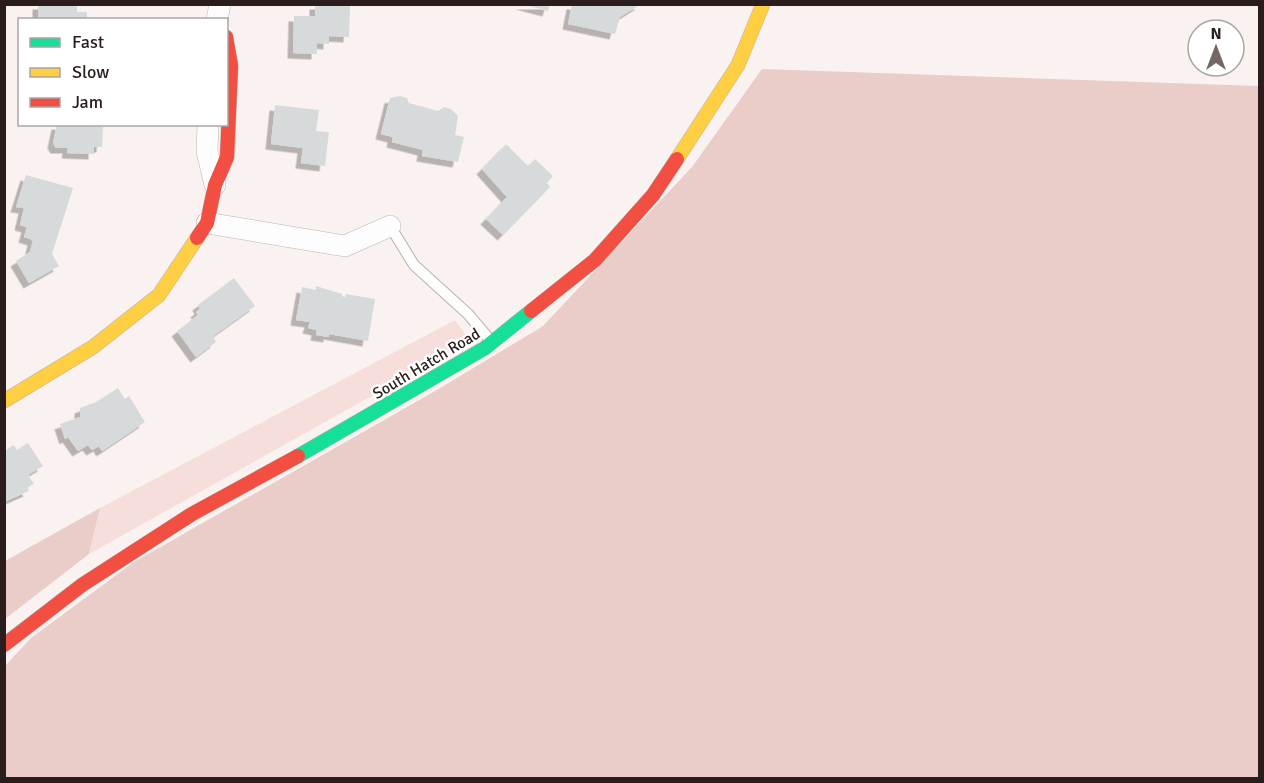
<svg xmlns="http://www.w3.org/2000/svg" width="1264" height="783" font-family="Signika,sans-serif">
<defs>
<filter id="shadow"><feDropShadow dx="-5.5" dy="5.5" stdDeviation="0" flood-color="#0004"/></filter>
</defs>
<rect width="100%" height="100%" fill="#faf2f0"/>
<!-- green -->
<path fill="#f6dedb" d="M455,320L470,341L89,554L100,508Z"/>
<!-- forest -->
<path fill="#eaccc9" d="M762,69L1259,86V778H5L4,667L31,638L134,562L437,390L543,326L692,167Z
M100,508L89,554L5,619V561Z"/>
<!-- building -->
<path fill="#d7dadb" filter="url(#shadow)" d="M38,4H77V12H87V20H38Z
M315,4H350L349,37L329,36V44L317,43V54L293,53L294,16H315Z
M521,4H550L548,11Z
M572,4H641L620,17L615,34L568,24Z
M400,96L407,98L409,103L438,111L444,107L451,109L458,116L455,135L464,137L458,162L422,156L423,150L392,142L393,137L381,134L390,98Z
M275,105L319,110L316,131L329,132L325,166L301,163L303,148L271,144Z
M57,124L103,127L102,147H94V154L67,153L68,148H56L53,143Z
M506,144L528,166L535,159L553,176L547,183L550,187L503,235L486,219L507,197L482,169Z
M26,175L73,188L52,254L59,266L29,283L16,261L30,252L33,240L24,237L27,227L20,225L24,208L16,207Z
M234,278L255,306L213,336L216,342L196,357L177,331L198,315L196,312L200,309L198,305Z
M316,286L342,294V296L345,297L346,294L375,299L368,341L329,334V337L316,335L317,330L308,328L310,322L296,320L302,287L316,290Z
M118,388L125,399L129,396L145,422L102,451L99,446L92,450L88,445L78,451L68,437L65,439L60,424L80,417V408L96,402Z
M28,443L43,466L28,475L34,484L27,488L29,491L4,502V451L14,445L17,450Z"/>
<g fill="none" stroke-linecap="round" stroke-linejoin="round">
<!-- lane casing -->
<g stroke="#bdb3b2" stroke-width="12">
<path id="lane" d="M390,226L414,265L468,314L490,340"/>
</g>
<!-- street casing -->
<g stroke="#bdb3b2" stroke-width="22">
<path id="street" d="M217,20L220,4
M208,124L207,151L215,185
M207,223L345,246L390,226"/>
</g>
<!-- fast casing -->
<g stroke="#bdb3b2" stroke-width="15">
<path id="fast" d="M298,456L485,348L531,311"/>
</g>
<!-- slow casing -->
<g stroke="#bdb3b2" stroke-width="15">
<path id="slow" d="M677,159L738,65L763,4
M4,401L93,347L159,295L197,238"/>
</g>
<!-- jam casing -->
<g stroke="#bdb3b2" stroke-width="15">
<path id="jam" d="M197,238L207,223L215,185L227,157L231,66L226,37
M531,311L595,260L653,195L677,159
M4,645L82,585L192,514L298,456"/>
</g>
<!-- lane -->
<use href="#lane" stroke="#fefdfd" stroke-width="10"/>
<!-- street -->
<use href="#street" stroke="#fefdfd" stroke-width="21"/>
<!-- fast -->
<use href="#fast" stroke="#16e098" stroke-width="14"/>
<!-- slow -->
<use href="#slow" stroke="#ffcf43" stroke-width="14"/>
<!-- jam -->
<use href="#jam" stroke="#f24e42" stroke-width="14"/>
</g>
<g text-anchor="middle" stroke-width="5" stroke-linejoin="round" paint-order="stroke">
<!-- street labels -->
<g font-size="16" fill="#2a1d1c" stroke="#fff">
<text transform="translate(426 363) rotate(-31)" y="6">South Hatch Road</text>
</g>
</g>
<!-- border -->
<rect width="1264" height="783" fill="none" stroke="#2a1d1c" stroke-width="12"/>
<!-- legend -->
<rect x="18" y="18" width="210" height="108" fill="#ffffff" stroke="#aaa5a4" stroke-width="1.5"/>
<rect x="30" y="38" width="30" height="9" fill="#16e098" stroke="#aaa5a4" stroke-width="1.5"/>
<text x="72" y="48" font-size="18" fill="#2a1d1c">Fast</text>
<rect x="30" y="68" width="30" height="9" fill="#ffcf43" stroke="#aaa5a4" stroke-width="1.5"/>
<text x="72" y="78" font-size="18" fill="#2a1d1c">Slow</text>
<rect x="30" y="98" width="30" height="9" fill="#f24e42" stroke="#aaa5a4" stroke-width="1.5"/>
<text x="72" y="108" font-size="18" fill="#2a1d1c">Jam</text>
<!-- north arrow -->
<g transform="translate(1216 48)"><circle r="28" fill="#ffffff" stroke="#aaa5a4" stroke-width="1.5"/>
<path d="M0-4.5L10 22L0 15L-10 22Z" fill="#736866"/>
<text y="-9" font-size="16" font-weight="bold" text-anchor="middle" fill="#2a1d1c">N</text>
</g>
</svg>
